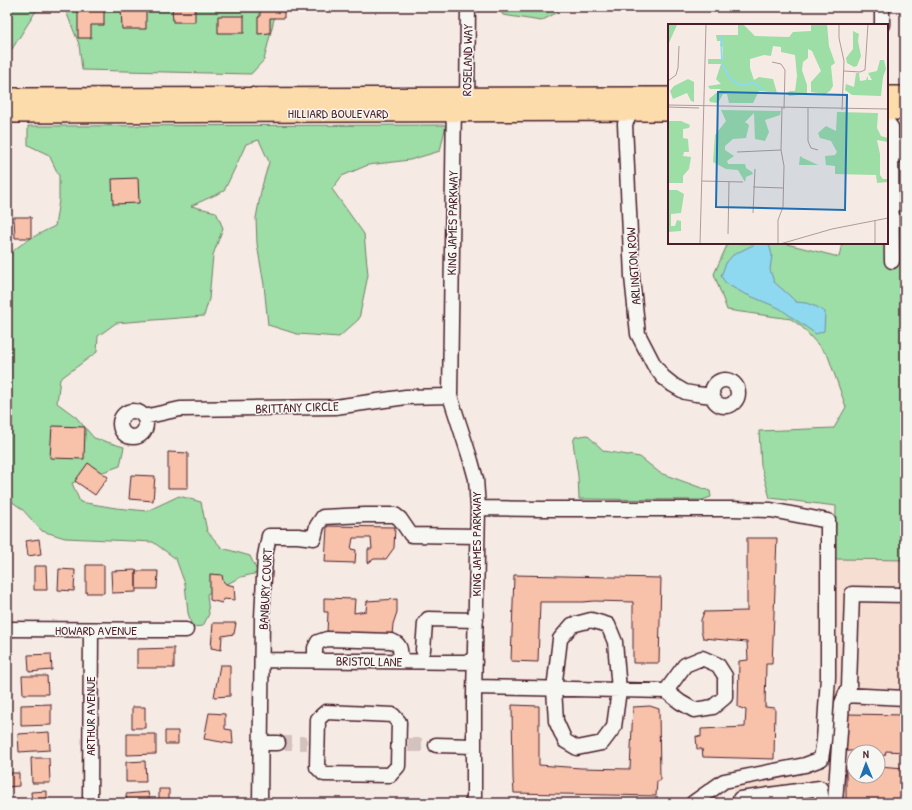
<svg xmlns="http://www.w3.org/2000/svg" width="912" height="810" font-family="'Patrick Hand',sans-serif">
<rect width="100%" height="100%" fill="#f6ebe4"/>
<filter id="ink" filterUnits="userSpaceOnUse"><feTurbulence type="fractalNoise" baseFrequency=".025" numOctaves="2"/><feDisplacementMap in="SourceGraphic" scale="8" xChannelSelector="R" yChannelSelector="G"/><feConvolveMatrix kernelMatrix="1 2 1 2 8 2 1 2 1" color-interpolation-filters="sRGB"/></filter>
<g filter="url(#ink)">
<!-- built -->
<path fill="#f6ded3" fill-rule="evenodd" d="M835,559L905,560V803H733V786L832,766ZM854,752H878V776H854Z"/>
<!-- green -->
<path fill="#9ddda6" stroke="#747e68" d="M7,7H277L264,60L251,74L82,70L79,44L65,9L36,11L7,57Z
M498,7H561L556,13L541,21L503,15Z
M446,125L440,151L410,160L368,165L342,176L332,189L364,234L368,275L359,319L339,337L297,334L268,325L264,285L257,244L256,218L262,186L269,162L259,140L246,144L235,168L224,191L191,206L216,212L223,228L213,255L209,299L204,316L116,323L98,336L97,352L60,379L57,403L76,417L94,438L124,447L120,466L72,483L80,502L116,508L147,511L179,496L201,502L207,531L222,548L250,556L258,573L241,577L207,594L209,614L203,626L192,627L188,613L185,584L176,559L153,542L65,538L42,531L22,509L7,498V258C18,243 39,234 55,226L59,200V176L49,155L28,145V126Z
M887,125H905V560L835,559L836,506L770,498L761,466L759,431L834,428L846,407L828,356L802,327L791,319L727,310L714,274L728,243H785L787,244L839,257L842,243H887Z
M587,435L604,451L640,457L660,473L710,491L711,497L702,500L579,499L578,476L573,442L575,437Z"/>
<!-- water -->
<path fill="#8fd9f0" stroke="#738fa1" d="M757,243L769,244L772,255L770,270L774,282L790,296L796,302L806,303L817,307L825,312L824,331L816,334L779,308L743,293L732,287L725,282L721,276L726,263L733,255Z"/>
<!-- building -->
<path fill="#f7c1aa" stroke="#4a1f2b" d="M78,7H98V9H104V25H91V38H78Z
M121,7H139V10H146V29H122Z
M172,7H195V22H173Z
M260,7H284V18H270V33L258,34V17H260Z
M218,16H244V33H218Z
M138,178L139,203L113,204L112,179Z
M14,217H31V238H15Z
M52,426L85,427L84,459L50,458Z
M168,452L188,453V488H168Z
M88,463L108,477L95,495L75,481Z
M131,475L155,476L153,501L129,499Z
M327,526L395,527L394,548L386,559H374L368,563V549H372L371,538H353L351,549L356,550L355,563L325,562Z
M747,538H777L772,664H766L765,707L775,708L774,759L703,757L702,749H697L696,736L701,737V729L745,727L746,710L738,707L739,661L748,660L747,642L703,638L701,630V620L704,612L747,611Z
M39,539L41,554L28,556L26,541Z
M86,565H104V593H86Z
M34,566H46L47,590H34Z
M59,569L75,570L74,591L58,590Z
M136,570V592L112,593L111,571Z
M136,571H158L157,589H136Z
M210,574L222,575L223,581L226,584L234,586L235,600L223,599L222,603L210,600Z
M514,575L661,578L659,663H633V602L594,601L583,602H540L538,662L511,661Z
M324,598L355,599L354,613L366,611L367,601L397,599V612L393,624L392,635L327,633L328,612H324Z
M213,623H236L234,634L222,636L221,650L211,648Z
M174,648V668H137V649Z
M51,654L52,670L29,672L28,655Z
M220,665H230V696L214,697Z
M22,676H47L48,694H23Z
M51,704V725L21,726V705Z
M512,705L539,706V765L581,768L630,769L633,707L650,706L659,709L660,781H657L656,796L514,793L513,778Z
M132,707H145V728H132Z
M209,713L225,714V729L232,730L233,744L204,739Z
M847,714L905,715V752L886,751L885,755L882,756L878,751H845Z
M165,731H178V744H165Z
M49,732L50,750L19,752L18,734Z
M127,734H156V754L127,755Z
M31,758H49L50,783H32Z
M145,761L146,782H126V762Z
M846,766H854V776H878V766L905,768V803H846Z
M7,773H19V786L7,787Z
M159,789H169V803H159Z
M47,791V803H32L31,792Z
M148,792L150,803H127L126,794Z
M18,800V803H9V801Z"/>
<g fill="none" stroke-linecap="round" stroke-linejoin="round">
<!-- minor-tunnel -->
<path stroke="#d4c2bf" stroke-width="14" stroke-dasharray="14 7" stroke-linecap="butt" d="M278,743H307
M408,745H436"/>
<!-- minor casing -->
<g stroke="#4a1f2b" stroke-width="17">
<path id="minor" d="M882,25V7
M454,102L450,396L471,461L476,479L478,508L474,696V798L472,803
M634,104L631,112L625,124L632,277L638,334L654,365L663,377L673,385L685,392L696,394L713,396
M467,106L468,7
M887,122L891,127V141L905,156
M891,141L892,261
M712 393a13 13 0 1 1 26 0a13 13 0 1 1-26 0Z
M120 424a13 13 0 1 1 26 0a13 13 0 1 1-26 0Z
M144,417L180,409L335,407L406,397L450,396
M478,508L543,509H731L771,510L828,521V677L824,740L821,759L805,765L724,781L693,803
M591,620L608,625L615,642L619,690L614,727L602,743L577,748L565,741L556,721L554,689L560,639L572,625Z
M7,629L186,630
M423,650L425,623L428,619L476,620
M262,660L475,662
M315,660V648L318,642L327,639L391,641C402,644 400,651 401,661
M474,687L666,691L680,702L694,710L713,707L725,697V676L718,665L702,658L685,665L666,691
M845,695L905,698
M326,712L393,715L399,722L398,766L390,775L324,774L317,767L318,719Z
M261,743H278
M436,745L474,746
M740,799L820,788L822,803
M90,803L91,630
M260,803L262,618L265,556L269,536H298L314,538L317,526L323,517L365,515H395L400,519L411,535L477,536
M835,803L842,703L849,687L852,594L905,595"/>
</g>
<!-- major casing -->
<g stroke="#4a1f2b" stroke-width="20">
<path id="major" d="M887,95H905
M7,97L669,96
M887,111H905
M7,114L669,112"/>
</g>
<!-- minor -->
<use href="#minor" stroke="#f6f6f2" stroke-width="14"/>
<!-- major -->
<use href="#major" stroke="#fddcac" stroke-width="17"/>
</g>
</g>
<g text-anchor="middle" stroke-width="3" stroke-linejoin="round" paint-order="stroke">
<!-- street labels -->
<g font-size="13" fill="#4a1f2b" stroke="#f6f6f2">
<text transform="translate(467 60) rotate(-89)" y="5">ROSELAND WAY</text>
<text x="338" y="118">HILLIARD BOULEVARD</text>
<text transform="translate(452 223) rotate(-89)" y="5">KING JAMES PARKWAY</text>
<text transform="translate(633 266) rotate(-94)" y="5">ARLINGTON ROW</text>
<text transform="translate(297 407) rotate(-2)" y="5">BRITTANY CIRCLE</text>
<text transform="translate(476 544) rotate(-90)" y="5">KING JAMES PARKWAY</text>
<text transform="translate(265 589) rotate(-87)" y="5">BANBURY COURT</text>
<text x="96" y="635">HOWARD AVENUE</text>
<text transform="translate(369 661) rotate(1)" y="5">BRISTOL LANE</text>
<text transform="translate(90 716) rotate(-90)" y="5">ARTHUR AVENUE</text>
</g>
</g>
<!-- overview -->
<g transform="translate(668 24)">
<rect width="220" height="220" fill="#f6ebe4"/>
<path d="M0,0L9,1L0,21ZM70,0H75L87,12L121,13L125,8L143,7V0H159L161,22L167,39L163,42L165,62L162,67L157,70L143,68V58L153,47L144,27L140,25V34L135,38L134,46L139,61V70L121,72L119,69L122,67H127L129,52L127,31L113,28V23L105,22L103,32L96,31L82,35V44L86,56L91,53L105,55L109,69L91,67L85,79H61L59,70H55L50,79L42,78L41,75L53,65H42L40,62L53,60L48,55L53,40H40V35H55V23L52,22L53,17H49L48,11H70ZM185,7L191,10L190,17L193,32L189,42L186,43L179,39L178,34L185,25ZM212,36H216L218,45L215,53L213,72L184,71L177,66L178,60L186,63L188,49H191L192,57L198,56L200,52V56H204L200,49L209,47ZM20,55L26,58V78L23,77L19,69L5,75L2,67L6,62ZM53,86L113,87L112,91L97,96L101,108L97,117L87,115L86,89L77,98L81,101L78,114L65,115L57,122V126L66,132L59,137L60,140H77L78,144L84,148L85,150L78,153L77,158L70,146L58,145L45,138L47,111L58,97ZM169,88L210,89L209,104L213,112L220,114V118L209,116L212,130V151L215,155H220V158L209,159L208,151L167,150V142L158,141L157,132L167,131L169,128L163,117L152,114L150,109L158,102L168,107ZM0,97H13L22,101L21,104L15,105V114L20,115L21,128H16L15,132L23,133L21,145L15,152V159H0ZM132,132L135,134L150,141H131ZM0,166H9L16,170L13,189L3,190V202H7L9,196L13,197V207L0,208Z" fill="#9ddda6"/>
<path fill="none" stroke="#8fd9f0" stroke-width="2" d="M53,12L54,37M54,40L62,54L70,60L79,61L84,58L95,65"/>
<path fill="none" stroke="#b1999a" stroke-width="1" d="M171,0V14L176,37L174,86M104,38L113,40L117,46L116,85M176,47L192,48L197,46L200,0M0,57L8,51L10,44L11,22M0,81L220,85M0,83L31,84M140,84V117L143,124L150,126M69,128L113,126M34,157L75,158M85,163L116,164M85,189L87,145M60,210L61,158M32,220L38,0M110,220V196L115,183L116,142L113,126L114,83M112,220L164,205L220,194M207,220V196"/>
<path fill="#1f6fb2" fill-opacity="0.15" stroke="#1f6fb2" stroke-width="2" d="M50,68L179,71L177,186L48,183Z"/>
<rect width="220" height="220" fill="none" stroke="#4a1f2b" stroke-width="2"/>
</g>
<!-- margin -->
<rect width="912" height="810" fill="none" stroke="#f6f6f2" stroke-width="24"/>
<rect x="12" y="12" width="888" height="786" fill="none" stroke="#4a1f2b" stroke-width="1.5" filter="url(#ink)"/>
<!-- north arrow -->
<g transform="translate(866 764) rotate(359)"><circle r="19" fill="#f6f6f2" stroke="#b1a0a2"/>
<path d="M0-3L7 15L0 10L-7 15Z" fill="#1f6fb2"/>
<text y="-6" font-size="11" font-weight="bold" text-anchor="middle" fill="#4a1f2b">N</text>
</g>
</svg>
